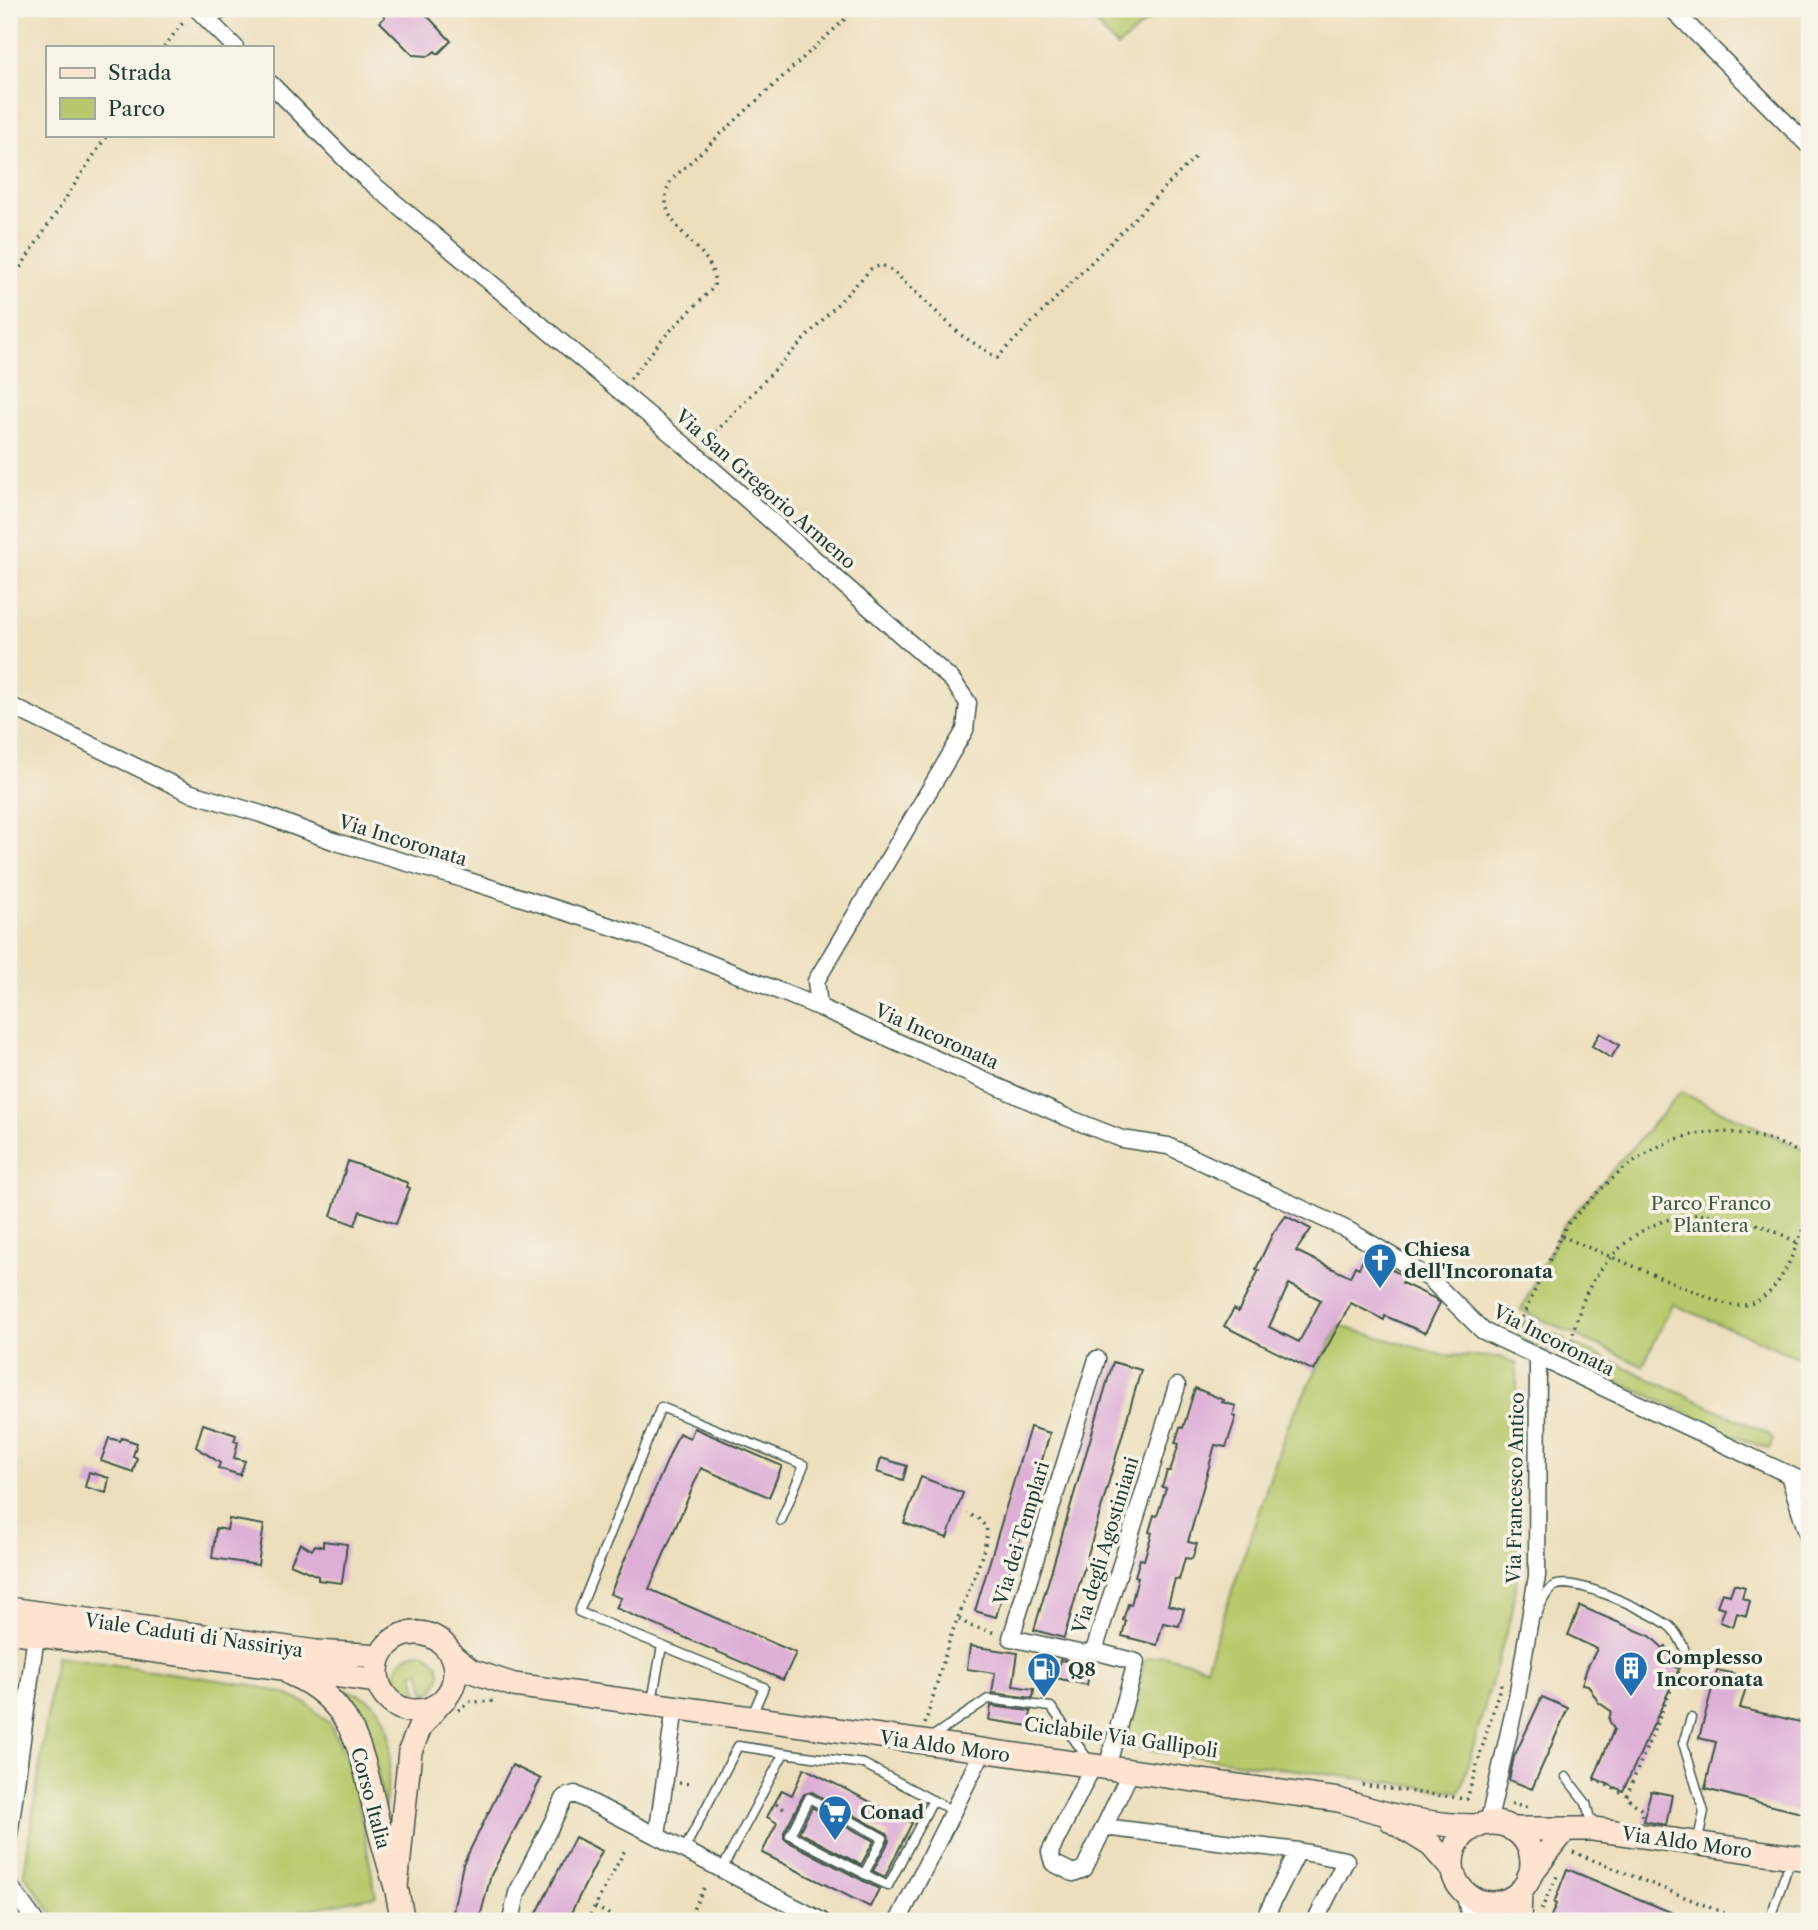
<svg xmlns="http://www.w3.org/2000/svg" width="1818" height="1930" font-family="'Libre Caslon Text',serif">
<rect width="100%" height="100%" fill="#f7f3e8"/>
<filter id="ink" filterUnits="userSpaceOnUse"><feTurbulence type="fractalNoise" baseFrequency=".0143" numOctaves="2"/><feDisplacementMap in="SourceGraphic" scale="14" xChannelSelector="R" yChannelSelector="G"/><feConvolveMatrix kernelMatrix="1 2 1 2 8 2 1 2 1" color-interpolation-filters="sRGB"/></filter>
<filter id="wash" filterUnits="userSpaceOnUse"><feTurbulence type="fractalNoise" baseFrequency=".00686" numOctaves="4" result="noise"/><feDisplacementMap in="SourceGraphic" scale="28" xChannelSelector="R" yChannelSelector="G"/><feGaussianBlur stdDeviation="1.57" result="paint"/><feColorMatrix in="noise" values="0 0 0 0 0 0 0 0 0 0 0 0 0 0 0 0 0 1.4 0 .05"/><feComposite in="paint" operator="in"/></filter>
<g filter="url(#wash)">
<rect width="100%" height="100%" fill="#ecdfbc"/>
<!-- green -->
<path fill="#b8c96c" stroke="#6c8350" stroke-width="2" d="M1083,9H1161L1117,47Z
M1681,1092L1809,1152V1362L1672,1304L1643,1366L1521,1310L1563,1226Z
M1525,1320L1566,1340L1559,1355L1518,1338Z
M1339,1326L1443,1355L1500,1357L1517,1364V1580L1512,1612L1460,1792L1133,1748L1124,1731L1145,1659L1163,1655L1206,1667L1288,1425Z
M1574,1344L1769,1434L1773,1440L1769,1449L1704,1425L1692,1415L1567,1359Z
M418,1652C443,1655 448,1683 426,1695L420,1671L413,1672L418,1696L403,1691C390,1674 397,1656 418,1652Z
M56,1656L251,1685L283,1693L306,1703L330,1724L347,1759L356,1790L376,1896L300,1911L302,1921H58L24,1874Z
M330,1688C408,1693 390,1757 384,1813L377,1766L369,1744Z"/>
<g id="blocks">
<!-- building -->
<path fill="#ddafd6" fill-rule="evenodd" d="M378,9H421L451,41L438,54L435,51L429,56L413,55L380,22L385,17Z
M1600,1033L1619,1045L1611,1058L1592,1046Z
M348,1161L408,1183L407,1187L410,1188L396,1224L360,1211L355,1225L331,1216Z
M1286,1216L1311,1229L1296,1251L1350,1277L1355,1266L1359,1268L1365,1256L1406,1277L1402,1283L1434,1298L1440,1303L1425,1333L1385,1316L1384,1320L1351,1303L1314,1371L1224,1326L1234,1309L1238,1312L1259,1270L1256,1269L1273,1233ZM1289,1284L1321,1300L1299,1342L1269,1327Z
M1113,1362L1141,1370L1064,1638L1034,1630Z
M1195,1388L1224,1400L1222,1402L1236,1406L1233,1416L1236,1417L1226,1447L1215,1445L1188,1542L1197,1544L1192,1559L1185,1558L1179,1580L1175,1579L1168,1605L1184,1609L1179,1626L1163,1623L1157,1645L1122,1636L1126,1621L1123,1620L1128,1604L1131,1605L1138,1577L1135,1576L1140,1559L1144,1560L1152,1533L1149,1532L1154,1515L1157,1516L1166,1488L1162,1487L1167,1471H1170L1179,1444L1175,1443L1180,1427L1183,1428Z
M203,1424L236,1435L234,1441L238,1442L234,1458L245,1461L240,1475L218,1468L220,1463L196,1447Z
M1030,1427L1050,1433L996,1617L975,1611Z
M694,1428L782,1466L769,1497L701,1468L649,1589L796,1653L783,1680L616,1608L621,1598L610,1594L679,1433L690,1438Z
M109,1438L120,1441L122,1438L137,1443L133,1456L137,1458L133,1472L101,1461Z
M881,1458L907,1466L903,1480L877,1472Z
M89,1472L109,1478L106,1493L85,1487Z
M921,1477L963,1493L947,1538L904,1523Z
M229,1519L264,1525L258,1565L212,1558L216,1528L227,1530Z
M323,1541L347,1544L342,1583L318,1580V1576L290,1564L300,1543L312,1550L315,1545L323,1547Z
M1734,1584L1745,1587L1742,1598L1750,1601L1746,1616L1737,1613L1733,1627L1720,1622L1725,1608L1717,1606L1722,1593L1730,1595Z
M1580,1606L1650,1636L1663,1648L1666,1646L1675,1667L1679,1669L1623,1791L1594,1778L1614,1729L1609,1720L1611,1711L1598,1702L1588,1685L1582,1684L1587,1668L1597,1649L1568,1635Z
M970,1646L1018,1653L1013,1686L1034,1689L1033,1698L992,1693L995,1673L967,1669Z
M1060,1660L1091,1665L1087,1685L1056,1678Z
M1717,1670L1749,1677L1740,1708L1809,1724V1815L1705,1789L1716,1742L1699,1738Z
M1542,1697L1568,1708L1532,1789L1509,1780L1514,1757Z
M991,1706L1031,1711L1029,1726L989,1720Z
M512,1765L541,1779L491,1875L479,1921H451L463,1864Z
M804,1768L912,1823L885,1877L873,1871L889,1841L888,1834L812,1792L804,1794L784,1832V1838L787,1841L879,1889L870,1907L762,1853L777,1823L767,1817L782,1790L792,1795Z
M1651,1791L1672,1795L1666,1825L1643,1821Z
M812,1807L874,1841L861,1865L799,1832Z
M575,1837L602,1851L567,1921H533Z
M1567,1869L1692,1921H1549L1556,1904L1554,1903Z"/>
</g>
</g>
<g filter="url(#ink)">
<use href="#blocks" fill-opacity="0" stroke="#3e5548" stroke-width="2"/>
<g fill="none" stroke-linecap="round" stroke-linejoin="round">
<!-- lane casing -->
<g stroke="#3e5548" stroke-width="11">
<path id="lane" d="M208,19L238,9
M1537,1615C1540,1606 1545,1593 1553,1587C1571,1574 1647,1611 1665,1623C1675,1629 1679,1638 1684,1648
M652,1701L662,1646
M752,1715L764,1687L579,1612L661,1407L804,1465L781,1521
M1691,1718L1683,1743L1704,1812L1697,1843
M930,1738L988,1699L1051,1707L1090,1762
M784,1753L864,1764L953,1811
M1566,1777L1586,1803L1592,1827
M684,1850L738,1746L784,1753L721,1871
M864,1874L883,1838L809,1798L790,1835L888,1886L933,1800
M1769,1921L1791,1858"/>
</g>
<!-- street casing -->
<g stroke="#3e5548" stroke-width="19">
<path id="street" d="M197,9L235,47
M1672,9L1809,146
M271,84L356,170L694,453L952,680L968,703L965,730L816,981L819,1007
M9,705L188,792L261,814L336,842L463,879L641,936L819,1007L1066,1117L1122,1139L1168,1146L1348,1230L1429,1278L1483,1331L1809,1484
M1789,1475L1809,1539
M1094,1651L1083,1654L1011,1638L1097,1359
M1093,1766L1050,1852L1053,1863L1073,1873L1084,1869L1131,1771
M1107,1768L1136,1662L1094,1651L1177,1386
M1488,1824L1517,1697L1537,1576L1538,1358
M1104,1827L1298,1851L1346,1860L1315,1921
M9,1836L36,1635
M657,1836L675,1707
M9,1885L35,1921
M1464,1892L1471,1921
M511,1921L517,1893L565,1797L575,1794L822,1921
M898,1921L983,1751
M1263,1921L1298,1851"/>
</g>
<!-- secondary casing -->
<g stroke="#3e5548" stroke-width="26">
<path id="secondary" d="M9,1609L316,1652L380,1656
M9,1631L378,1681
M377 1672a39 39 0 1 1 78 0a39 39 0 1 1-78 0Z
M452,1656L471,1671L514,1685L1339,1800C1385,1815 1429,1826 1478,1826
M291,1674C355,1701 362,1754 376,1814C381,1839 389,1863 396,1887
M1392,1821L1431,1845L1452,1869
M1452 1863a40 40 0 1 1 80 0a40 40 0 1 1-80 0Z
M1512,1829H1593L1809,1859
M1529,1876L1564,1831
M403,1921L396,1887L410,1751L420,1727L439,1704
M1519,1921L1520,1891"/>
</g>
<!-- path -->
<path stroke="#3e5548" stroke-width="3.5" stroke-dasharray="2 5" stroke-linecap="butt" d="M164,47L185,20
M9,285L107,135
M630,379L664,337L714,287C720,245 646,228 671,180L856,9
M706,442L871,269L882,265L894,272L961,335L997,358L1197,155
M1803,1229L1809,1232
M1561,1236L1566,1226C1624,1162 1677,1112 1770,1140C1784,1144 1797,1152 1809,1158
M1516,1330L1561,1236L1720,1302C1777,1321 1791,1254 1809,1215
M1565,1353C1575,1333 1578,1308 1589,1288C1638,1203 1716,1198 1796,1242
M959,1619L970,1626L996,1633
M379,1637C401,1616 431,1616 453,1638
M458,1710L470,1702L496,1701
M925,1724C933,1698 940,1671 948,1645C954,1621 992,1546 986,1527L979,1519L967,1513
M1594,1779L1627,1795
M679,1783L691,1784
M1362,1785L1467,1799L1501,1684
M776,1804L784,1809
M1511,1804L1530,1808
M1642,1816V1810L1626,1797L1683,1661
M1573,1852L1744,1921
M595,1907L621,1921
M1541,1910L1559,1872
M587,1921L626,1848
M687,1921L704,1888"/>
<!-- lane -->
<use href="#lane" stroke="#fff" stroke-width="8"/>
<!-- street -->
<use href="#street" stroke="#fff" stroke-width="16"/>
<!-- secondary -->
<use href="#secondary" stroke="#fee3d1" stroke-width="23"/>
</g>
</g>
<!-- icons -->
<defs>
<g id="church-pin" transform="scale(1.75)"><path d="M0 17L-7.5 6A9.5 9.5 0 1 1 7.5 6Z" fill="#1f6fb2" stroke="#f7f3e8"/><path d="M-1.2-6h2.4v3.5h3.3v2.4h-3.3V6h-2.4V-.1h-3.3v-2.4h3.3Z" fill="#fff"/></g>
<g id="building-pin" transform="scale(1.75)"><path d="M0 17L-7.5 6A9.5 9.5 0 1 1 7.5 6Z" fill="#1f6fb2" stroke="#f7f3e8"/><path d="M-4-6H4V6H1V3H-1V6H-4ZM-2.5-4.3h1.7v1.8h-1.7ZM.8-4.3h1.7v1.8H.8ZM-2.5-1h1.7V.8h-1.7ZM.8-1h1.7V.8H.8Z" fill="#fff"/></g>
<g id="fuel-pin" transform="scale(1.75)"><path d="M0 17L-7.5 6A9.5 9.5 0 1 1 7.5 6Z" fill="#1f6fb2" stroke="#f7f3e8"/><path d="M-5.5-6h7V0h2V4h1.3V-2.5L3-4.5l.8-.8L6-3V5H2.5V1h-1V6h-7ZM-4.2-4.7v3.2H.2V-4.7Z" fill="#fff"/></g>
<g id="supermarket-pin" transform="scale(1.75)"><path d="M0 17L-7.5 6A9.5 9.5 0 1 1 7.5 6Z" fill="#1f6fb2" stroke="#f7f3e8"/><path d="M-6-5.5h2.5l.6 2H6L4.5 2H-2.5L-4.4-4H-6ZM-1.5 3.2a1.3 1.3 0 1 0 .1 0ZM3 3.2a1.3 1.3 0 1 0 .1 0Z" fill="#fff"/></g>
</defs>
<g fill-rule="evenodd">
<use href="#church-pin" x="1380" y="1260"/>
<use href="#building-pin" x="1631" y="1668"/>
<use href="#fuel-pin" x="1044" y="1669"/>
<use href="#supermarket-pin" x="835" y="1812"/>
</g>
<g text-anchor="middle" stroke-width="7" stroke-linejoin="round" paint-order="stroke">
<!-- street labels -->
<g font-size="19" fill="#1f3d34" stroke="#f7f3e8">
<text transform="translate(766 489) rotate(41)" y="7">Via San Gregorio Armeno</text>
<text transform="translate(403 840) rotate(17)" y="7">Via Incoronata</text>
<text transform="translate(937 1036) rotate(24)" y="7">Via Incoronata</text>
<text transform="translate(1554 1340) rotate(27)" y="7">Via Incoronata</text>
<text transform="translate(1515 1488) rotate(-89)" y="7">Via Francesco Antico</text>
<text transform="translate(1021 1533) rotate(-73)" y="7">Via dei Templari</text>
<text transform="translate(1105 1545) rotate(-73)" y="7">Via degli Agostiniani</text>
<text transform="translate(194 1635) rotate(8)" y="7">Viale Caduti di Nassiriya</text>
<text transform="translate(1121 1737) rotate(8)" y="7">Ciclabile Via Gallipoli</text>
<text transform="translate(945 1746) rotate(8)" y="7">Via Aldo Moro</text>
<text transform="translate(371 1798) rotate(75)" y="7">Corso Italia</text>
<text transform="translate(1687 1842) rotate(8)" y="7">Via Aldo Moro</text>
</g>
<!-- park labels -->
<g font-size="19" fill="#3e593f" stroke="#f7f3e8">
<text x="1711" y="1210">Parco Franco<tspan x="1711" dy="22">Plantera</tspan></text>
</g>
<!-- poi labels -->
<g font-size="19" font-weight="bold" fill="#1f3d34" stroke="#f7f3e8" text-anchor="start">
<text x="1404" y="1256">Chiesa<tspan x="1404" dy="22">dell'Incoronata</tspan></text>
<text x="1656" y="1664">Complesso<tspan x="1656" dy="22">Incoronata</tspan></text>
<text x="1068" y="1676">Q8</text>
<text x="860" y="1819">Conad</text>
</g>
</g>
<!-- margin -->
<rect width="1818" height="1930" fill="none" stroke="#f7f3e8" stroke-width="35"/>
<!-- legend -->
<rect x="46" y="46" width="228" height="91" fill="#f7f3e8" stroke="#a1aaa0" stroke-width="2"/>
<rect x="60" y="68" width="35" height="10" fill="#fee3d1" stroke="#a1aaa0" stroke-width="2"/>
<text x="108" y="80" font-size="21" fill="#1f3d34">Strada</text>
<rect x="60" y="98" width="35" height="21" fill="#b8c96c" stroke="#a1aaa0" stroke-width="2"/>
<text x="108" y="116" font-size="21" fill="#1f3d34">Parco</text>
</svg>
